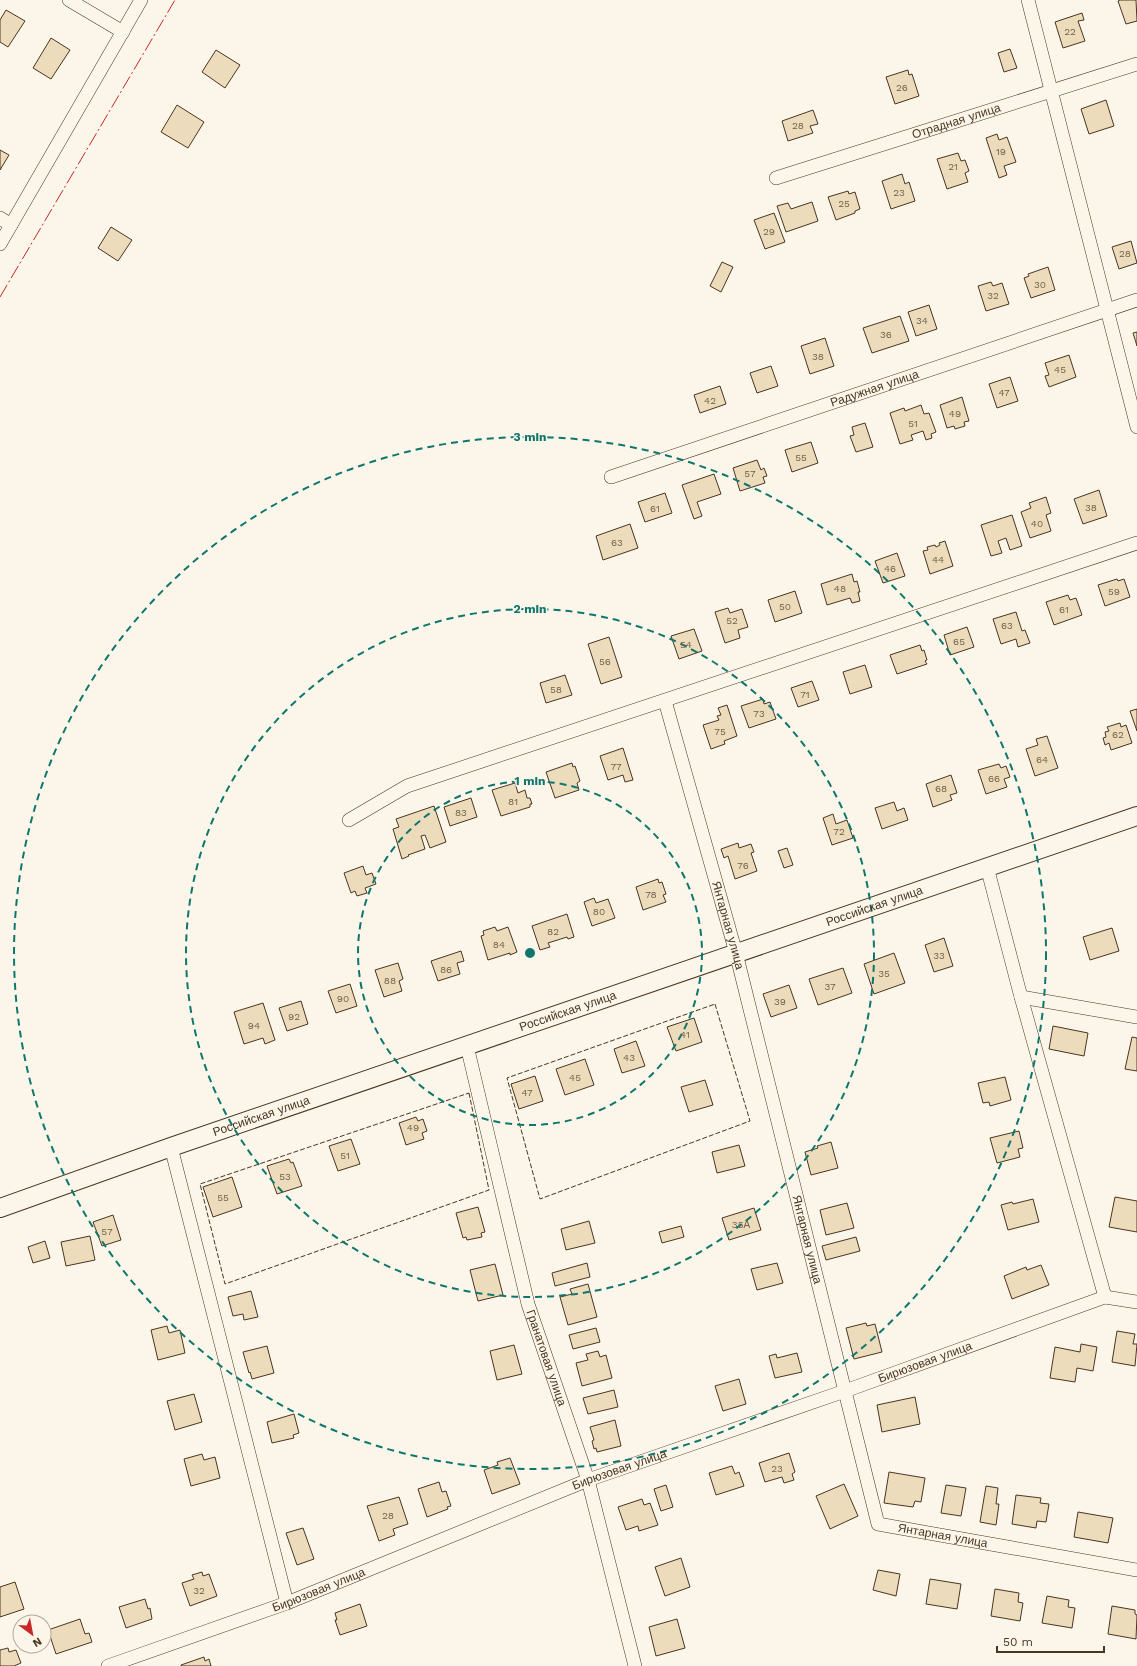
<svg xmlns="http://www.w3.org/2000/svg" width="1137" height="1666" font-family="'Work Sans',sans-serif">
<rect width="100%" height="100%" fill="#fbf6e9"/>
<!-- building -->
<path fill="#ecdcbc" stroke="#4a3520" d="M1120,0H1136L1137,21L1126,24L1118,1Z
M6,10L25,21L8,47L0,42V20Z
M1082,13L1084,20L1078,21L1085,41L1063,48L1055,22Z
M51,38L70,50L51,79L33,68Z
M1010,49L1017,68L1004,72L998,53Z
M216,50L240,65L225,88L202,72Z
M908,70L909,75L912,74L919,96L895,104L886,77Z
M1106,100L1114,126L1089,134L1081,109Z
M177,105L204,122L188,148L161,132Z
M813,110L818,124L810,126L813,133L788,141L782,121Z
M997,134L999,140L1007,137L1016,162L1004,166L1007,175L999,178L986,138Z
M0,150L9,155L0,170Z
M958,153L961,161L965,160L969,171L965,173L968,182L947,189L937,159Z
M902,174L905,184L909,182L915,201L891,209L882,181Z
M848,191L849,194L855,192L860,209L855,211V213L836,220L828,197Z
M812,202L818,221L786,232L777,206L788,203L791,209Z
M774,213L785,242L765,249L754,220Z
M111,227L132,240L118,261L98,248Z
M1131,241L1137,263L1119,269L1112,247Z
M722,262L733,267L721,292L710,286Z
M1048,267L1055,290L1031,298L1024,278L1029,276L1028,274Z
M991,282L993,286L1002,283L1009,304L986,311L978,286Z
M929,305L937,329L916,336L908,312Z
M900,316L909,341L872,353L863,328Z
M1137,332V346L1133,333Z
M825,338L834,366L810,374L801,346Z
M1069,355L1076,377L1049,387L1045,376L1049,375L1045,363Z
M771,366L778,386L757,393L750,373Z
M1010,377L1018,401L997,408L989,384Z
M720,386L726,404L700,413L694,395Z
M962,397L969,421L964,422L965,426L955,429L954,426L947,428L940,405Z
M921,405L924,414L929,413L936,432L931,434L932,438L926,440L923,431L911,435L913,440L900,444L890,413L904,408L905,411Z
M865,423L873,447L856,452L850,436L854,435L852,427Z
M811,442L818,463L792,472L785,450Z
M757,460L761,470L764,468L767,476L763,477L765,483L740,491L733,468Z
M714,474L721,494L697,502L702,516L694,519L682,485Z
M1099,490L1107,516L1083,524L1074,499Z
M665,493L672,513L645,522L638,502Z
M1046,497L1051,513L1046,515L1051,531L1030,538L1021,512L1031,508L1029,503Z
M1012,515L1022,546L1010,550L1006,538L998,541L1002,553L991,556L981,525Z
M630,524L638,548L603,560L596,536Z
M945,541L953,566L930,574L923,551L928,550L927,547L935,545L936,547L940,545L939,543Z
M897,553L905,576L883,583L875,561Z
M852,574L854,582L857,581L860,592H858L860,601L852,603L850,598L827,605L821,584Z
M1117,579L1118,581L1124,579L1130,597L1105,606L1098,585Z
M795,591L802,613L775,622L768,600Z
M1068,595L1070,600L1076,598L1082,615L1054,625L1046,602Z
M728,608L730,613L742,609L748,627L738,630L740,638L725,643L715,612Z
M1016,612L1022,631L1025,630L1030,643L1018,647L1016,639L1001,644L993,619Z
M967,627L974,647L950,655L944,635Z
M694,629L702,651L679,659L671,636Z
M609,637L622,677L601,684L588,644Z
M920,645L922,651L924,650L927,660L925,661L927,664L897,674L890,655Z
M865,665L872,687L850,694L843,672Z
M565,675L572,695L546,703L540,683Z
M812,681L819,700L798,707L791,688Z
M763,699L764,704L770,702L776,719L749,728L741,706Z
M727,705L737,736L724,741L725,744L711,749L703,725L719,720L717,716L721,715L718,708Z
M1137,709V731L1130,711Z
M1120,723L1121,727L1126,725L1132,743L1111,750L1109,743L1105,745L1103,738L1106,737L1105,732L1109,731L1107,727Z
M1047,736L1058,768L1035,776L1026,749L1038,745L1036,739Z
M623,748L633,780L625,782L623,775L608,780L600,756Z
M572,763L573,767L575,766L580,781L577,783L579,790L555,798L546,772Z
M999,764L1001,768L1006,766L1010,777L1004,779L1007,787L986,794L978,770Z
M951,775L957,793L950,795L952,800L933,807L926,784Z
M515,783L518,793L525,790L527,798H530L532,804H530V807L501,816L492,790Z
M471,798L477,817L450,826L444,807Z
M894,802L897,811L904,808L908,820L882,829L875,808Z
M434,806L446,842L430,848L425,835L421,836L425,849L408,855L409,856L402,859L393,829L399,827L396,819Z
M833,814L836,824L847,820L853,838L832,845L823,818Z
M738,843L739,848L751,844L754,852L751,853L757,871L735,879L728,856L724,858L721,849Z
M787,848L793,865L784,868L778,851Z
M363,866L366,875L372,873L376,884L365,888L367,893L357,896L355,891L351,893L344,873Z
M658,879L659,883L662,882L666,894L663,895L666,902L643,910L636,887Z
M594,898L596,903L608,899L615,918L592,926L584,902Z
M567,914L574,937L568,939L567,937L548,943L550,947L540,950L532,926Z
M495,927L497,931L508,927L517,952L510,955V953L488,960L481,936L484,935L483,931Z
M1112,928L1119,951L1090,960L1083,937Z
M944,938L953,966L934,972L925,945Z
M461,951L464,961L457,963L460,974L438,981L431,961Z
M894,953L905,983L874,994L864,964Z
M398,963L403,979L399,981L402,991L384,997L375,970Z
M843,968L852,993L818,1005L809,979Z
M350,984L357,1006L336,1013L328,991Z
M789,985L797,1008L771,1017L763,994Z
M301,1001L308,1024L287,1031L279,1008Z
M263,1003L275,1040L265,1044L263,1038L244,1044L234,1012Z
M694,1018L702,1042L676,1051L667,1027Z
M1053,1026L1088,1033L1084,1056L1049,1049Z
M1132,1037L1137,1038V1071L1125,1069Z
M636,1041L645,1066L622,1073L614,1049Z
M585,1059L594,1085L565,1095L556,1069Z
M535,1076L543,1101L519,1109L511,1084Z
M1005,1077L1011,1100L990,1106L989,1102L983,1103L978,1083Z
M705,1080L713,1105L689,1112L681,1087Z
M416,1117L418,1121L423,1119L427,1131L422,1133L424,1139L406,1145L399,1123Z
M1019,1131L1023,1148L1018,1149L1020,1157L997,1163L990,1138Z
M351,1139L360,1164L338,1171L329,1146Z
M831,1142L838,1168L811,1175L805,1152L818,1148L817,1146Z
M739,1145L745,1166L717,1173L712,1152Z
M289,1159L291,1163L293,1162L302,1186L277,1194L267,1166Z
M232,1177L242,1207L213,1217L203,1187Z
M1115,1197L1137,1201V1232L1109,1227Z
M1033,1199L1039,1222L1008,1230L1001,1205L1012,1202L1013,1204Z
M847,1203L854,1228L826,1235L820,1210Z
M478,1207L485,1232L481,1233L482,1237L467,1240L466,1237L463,1238L456,1213Z
M754,1208L761,1230L729,1240L722,1218Z
M113,1215L121,1240L102,1246L93,1222Z
M589,1221L595,1243L566,1250L561,1229Z
M681,1226L684,1237L662,1243L659,1232Z
M90,1236L95,1260L66,1266L61,1242Z
M856,1237L860,1251L826,1260L822,1246Z
M45,1241L50,1258L33,1263L28,1247Z
M587,1263L590,1277L555,1286L552,1273Z
M777,1263L783,1283L757,1290L751,1269Z
M495,1264L503,1295L478,1301L470,1270Z
M1041,1265L1049,1285L1012,1299L1004,1276L1026,1267L1027,1270Z
M588,1284L597,1317L568,1325L560,1297L572,1294L570,1289Z
M251,1291L258,1317L244,1320L243,1314L233,1316L228,1297Z
M866,1323L867,1326L875,1324L882,1352L854,1359L846,1328Z
M167,1326L169,1333L180,1330L185,1353L158,1360L151,1330Z
M596,1328L600,1342L573,1349L569,1335Z
M1117,1331L1135,1334L1133,1344H1137L1135,1366L1112,1362Z
M1081,1344L1097,1347L1093,1371L1077,1368L1075,1382L1050,1378L1055,1347L1080,1352Z
M514,1345L522,1374L497,1380L490,1351Z
M267,1346L274,1373L252,1379L250,1372L249,1373L243,1352Z
M598,1351L600,1357L606,1355L612,1378L582,1386L576,1363L588,1360L586,1354Z
M797,1353L802,1372L775,1378L769,1356L776,1354L777,1358Z
M739,1379L746,1404L723,1411L715,1386Z
M614,1390L618,1407L588,1414L583,1398Z
M194,1394L202,1422L175,1430L167,1401Z
M915,1397L920,1424L882,1432L877,1405Z
M294,1414L299,1433L293,1435L294,1438L272,1443L267,1422Z
M615,1420L621,1446L597,1452L596,1448L594,1449L592,1441L594,1440L590,1427Z
M789,1453L795,1472L792,1474L794,1480L784,1483L782,1477L765,1482L759,1463Z
M202,1454L204,1460L215,1457L220,1478L191,1486L184,1459Z
M510,1458L520,1484L492,1494L484,1470L498,1465L497,1462Z
M732,1466L735,1474L739,1472L744,1486L716,1495L709,1473Z
M889,1472L925,1478L921,1502L915,1501L913,1507L884,1503Z
M439,1482L442,1492L446,1491L451,1506L447,1507L448,1509L427,1517L418,1489Z
M844,1484L858,1516L830,1529L816,1496Z
M666,1485L673,1507L661,1511L654,1489Z
M946,1485L966,1488L961,1516L941,1513Z
M986,1486L998,1488L996,1504H999L996,1525L980,1522Z
M1016,1495L1041,1498L1040,1503L1049,1504L1046,1522L1037,1521L1036,1528L1012,1524Z
M399,1497L408,1524L393,1529L395,1535L379,1541L367,1506Z
M642,1499L644,1505L650,1503L658,1525L639,1531L638,1526L626,1530L618,1507Z
M1078,1512L1113,1518L1108,1543L1074,1537Z
M303,1528L314,1559L297,1565L286,1533Z
M681,1558L690,1587L665,1596L655,1567Z
M878,1570L900,1574L896,1596L873,1590Z
M202,1572L203,1576L209,1574L217,1596L190,1606L182,1583L194,1579L192,1575Z
M930,1579L961,1584L957,1609L926,1604Z
M15,1582L24,1609L0,1617V1587Z
M995,1589L1019,1593L1018,1602L1023,1603L1020,1621L991,1616Z
M1047,1596L1069,1600L1068,1607L1075,1608L1072,1628L1042,1623Z
M145,1599L148,1609L150,1608L152,1619L126,1628L119,1607Z
M360,1604L367,1626L340,1635L335,1620H337L335,1613Z
M1112,1606L1135,1610V1614L1137,1615L1136,1639L1108,1634Z
M80,1619L85,1634L89,1633L92,1642L56,1654L48,1630Z
M677,1619L685,1648L656,1656L649,1627Z
M8,1648L9,1652L16,1650L21,1663L14,1666H0V1650Z
M204,1657L205,1661L209,1659L211,1666H181V1665Z"/>
<g fill="none" stroke-linecap="round" stroke-linejoin="round">
<!-- street casing -->
<g stroke="#4a3520" stroke-width="14">
<g id="street">
<path d="M69,0L123,32"/>
<path d="M1028,0L1137,427"/>
<path id="s1" d="M776,178L1137,64"/>
<path d="M0,218L11,225"/>
<path d="M0,244L141,0"/>
<path id="s2" d="M611,477L1137,300"/>
<path id="s3" d="M665,701L736,953L878,1524L1137,1570"/>
<path d="M349,820L407,786L1137,543"/>
<path d="M987,867L1021,997L1105,1297"/>
<path d="M1021,997L1137,1017"/>
<path id="s4" d="M467,1046L528,1304L588,1480L635,1666"/>
<path d="M171,1147L287,1603"/>
<path id="s5" d="M108,1666L287,1603L588,1480L845,1391L1105,1297L1137,1302"/>
</g>
</g>
<!-- secondary casing -->
<g stroke="#4a3520" stroke-width="20">
<g id="secondary">
<path id="s6" d="M0,1208L171,1147L1137,816"/>
</g>
</g>
<!-- street -->
<use href="#street" stroke="#fbf6e9" stroke-width="13"/>
<!-- secondary -->
<use href="#secondary" stroke="#fbf6e9" stroke-width="18"/>
<!-- fence -->
<path stroke="#4a3520" stroke-width="1" stroke-dasharray="5 2" stroke-linecap="butt" d="M715,1004L750,1121L540,1199L507,1078Z
M469,1093L489,1190L225,1284L200,1184Z"/>
<!-- power -->
<path stroke="#c62828" stroke-width="1" stroke-dasharray="14 3 2 3" stroke-linecap="butt" d="M0,297L175,0"/>
</g>
<!-- distance rings -->
<g fill="none" stroke="#0f766e" stroke-width="2" stroke-dasharray="7 5">
<circle cx="530" cy="953" r="172"/>
<circle cx="530" cy="953" r="344"/>
<circle cx="530" cy="953" r="516"/>
</g>
<g text-anchor="middle" stroke-width="3" stroke-linejoin="round" paint-order="stroke">
<!-- number labels -->
<g font-size="10" fill="#725f47">
<text x="1070" y="35">22</text>
<text x="902" y="91">26</text>
<text x="798" y="129">28</text>
<text x="1001" y="155">19</text>
<text x="953" y="170">21</text>
<text x="899" y="196">23</text>
<text x="844" y="207">25</text>
<text x="769" y="235">29</text>
<text x="1125" y="257">28</text>
<text x="1040" y="288">30</text>
<text x="993" y="299">32</text>
<text x="922" y="324">34</text>
<text x="886" y="338">36</text>
<text x="818" y="360">38</text>
<text x="1060" y="373">45</text>
<text x="1004" y="396">47</text>
<text x="710" y="404">42</text>
<text x="955" y="417">49</text>
<text x="913" y="427">51</text>
<text x="801" y="461">55</text>
<text x="750" y="477">57</text>
<text x="1091" y="511">38</text>
<text x="655" y="512">61</text>
<text x="1037" y="527">40</text>
<text x="617" y="546">63</text>
<text x="938" y="563">44</text>
<text x="890" y="572">46</text>
<text x="840" y="592">48</text>
<text x="1114" y="595">59</text>
<text x="785" y="610">50</text>
<text x="1064" y="613">61</text>
<text x="732" y="624">52</text>
<text x="1007" y="629">63</text>
<text x="959" y="645">65</text>
<text x="686" y="648">54</text>
<text x="605" y="665">56</text>
<text x="556" y="693">58</text>
<text x="805" y="698">71</text>
<text x="759" y="717">73</text>
<text x="720" y="735">75</text>
<text x="1118" y="738">62</text>
<text x="1042" y="763">64</text>
<text x="616" y="770">77</text>
<text x="994" y="782">66</text>
<text x="941" y="792">68</text>
<text x="513" y="805">81</text>
<text x="461" y="816">83</text>
<text x="839" y="835">72</text>
<text x="743" y="869">76</text>
<text x="651" y="898">78</text>
<text x="599" y="915">80</text>
<text x="553" y="935">82</text>
<text x="499" y="948">84</text>
<text x="939" y="959">33</text>
<text x="446" y="973">86</text>
<text x="884" y="977">35</text>
<text x="390" y="984">88</text>
<text x="830" y="990">37</text>
<text x="343" y="1002">90</text>
<text x="780" y="1005">39</text>
<text x="294" y="1020">92</text>
<text x="254" y="1029">94</text>
<text x="685" y="1038">41</text>
<text x="629" y="1061">43</text>
<text x="575" y="1081">45</text>
<text x="527" y="1096">47</text>
<text x="413" y="1131">49</text>
<text x="345" y="1159">51</text>
<text x="285" y="1180">53</text>
<text x="223" y="1201">55</text>
<text x="741" y="1228">35А</text>
<text x="107" y="1235">57</text>
<text x="777" y="1472">23</text>
<text x="388" y="1519">28</text>
<text x="199" y="1594">32</text>
</g>
<!-- street labels -->
<g font-size="12" fill="#4a3520" stroke="#fbf6e9">
<text dy="4" stroke="none"><textPath href="#s1" startOffset="189">Отрадная улица</textPath></text>
<text dy="4" stroke="none"><textPath href="#s2" startOffset="278">Радужная улица</textPath></text>
<text dy="4" stroke="none"><textPath href="#s6" startOffset="925">Российская улица</textPath></text>
<text dy="4" stroke="none"><textPath href="#s3" startOffset="233">Янтарная улица</textPath></text>
<text dy="4" stroke="none"><textPath href="#s6" startOffset="601">Российская улица</textPath></text>
<text dy="4" stroke="none"><textPath href="#s6" startOffset="277">Российская улица</textPath></text>
<text dy="4" stroke="none"><textPath href="#s3" startOffset="557">Янтарная улица</textPath></text>
<text dy="4" stroke="none"><textPath href="#s4" startOffset="322">Гранатовая улица</textPath></text>
<text dy="4" stroke="none"><textPath href="#s5" startOffset="872">Бирюзовая улица</textPath></text>
<text dy="4" stroke="none"><textPath href="#s5" startOffset="548">Бирюзовая улица</textPath></text>
<text dy="4" stroke="none"><textPath href="#s3" startOffset="916">Янтарная улица</textPath></text>
<text dy="4" stroke="none"><textPath href="#s5" startOffset="224">Бирюзовая улица</textPath></text>
</g>
</g>
<circle cx="530" cy="953" r="6" fill="#0f766e" stroke="#fbf6e9" stroke-width="2"/>
<g font-size="12" text-anchor="middle" font-weight="bold" fill="#0f766e" stroke="#fbf6e9" stroke-width="3" stroke-linejoin="round" paint-order="stroke">
<text x="530" y="441">3 min</text>
<text x="530" y="613">2 min</text>
<text x="530" y="785">1 min</text>
</g>
<!-- north arrow -->
<g transform="translate(32 1634) rotate(148)"><circle r="19" fill="#fbf6e9" stroke="#b4a999"/>
<path d="M0-3L7 15L0 10L-7 15Z" fill="#c62828"/>
<text y="-6" font-size="11" font-weight="bold" text-anchor="middle" fill="#4a3520">N</text>
</g>
<!-- scale -->
<path d="M997 1646v6h107v-6" fill="none" stroke="#4a3520" stroke-width="2"/>
<text x="1003" y="1646" font-size="12" fill="#4a3520" stroke="#fbf6e9" stroke-width="3" paint-order="stroke">50 m</text>
</svg>
